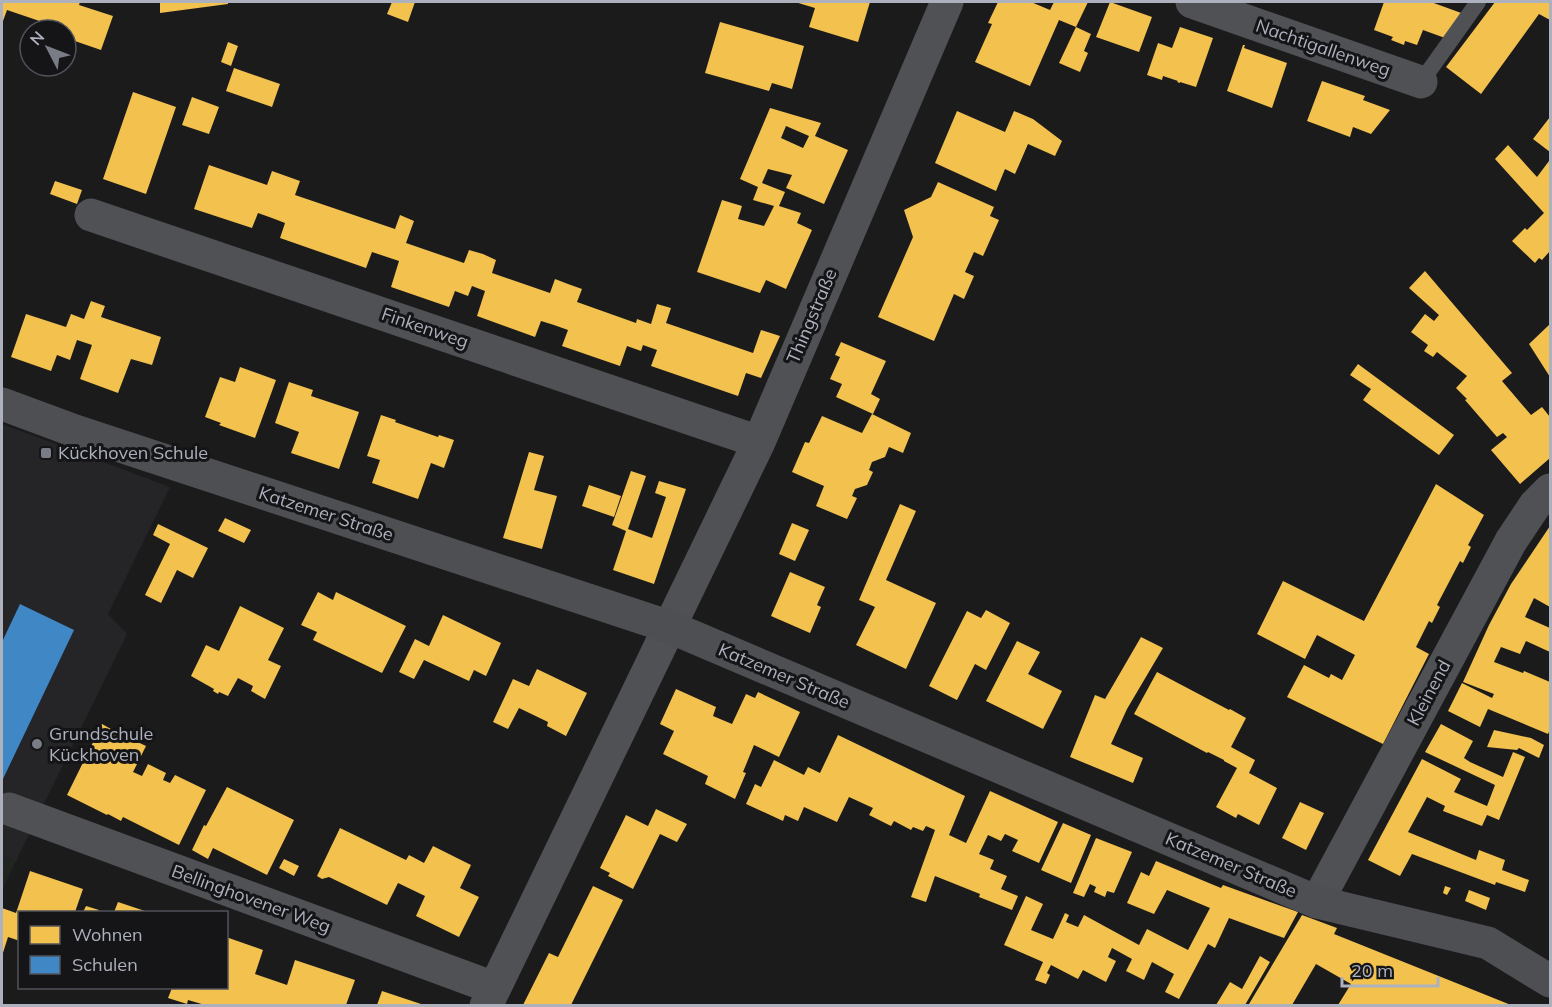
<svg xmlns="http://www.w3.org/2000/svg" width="1552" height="1007" font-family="Mulish,sans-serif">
<rect width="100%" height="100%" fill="#1b1b1c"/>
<!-- built -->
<path fill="#252528" d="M2,424L170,487L108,614L127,634L16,861L2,855Z"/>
<!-- green -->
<path fill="#1f2620" d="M2,855L16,861L2,890Z"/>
<!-- homes -->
<path fill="#f2c14e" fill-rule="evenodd" d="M2,2H80L79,5L113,16L101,50L66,38L69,31L7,10L3,21L2,20Z
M160,2H228V4L160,13Z
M392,2H415L408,22L387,14Z
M795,2H870L858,42L809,27L815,8Z
M998,2H1018L1022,3V2H1031L1050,10L1054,2H1088L1076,27L1091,34L1084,51L1088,53L1080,72L1059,63L1076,27L1059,20L1030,86L975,62L992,24L988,23Z
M1110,2L1152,17L1139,52L1096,37Z
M1384,2H1431L1464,14L1445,38L1423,30L1417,45L1405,41L1404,45L1391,40L1393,37L1374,30Z
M1495,2H1550V20L1539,14L1481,94L1446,67Z
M720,22L804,46L792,89L772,83L769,91L705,73Z
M1180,27L1213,38L1196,87L1180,82V83L1177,82L1178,81L1163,76L1162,80L1147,75L1158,43L1172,48Z
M228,42L238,46L231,66L221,62Z
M1243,45H1245L1244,48L1287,63L1272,108L1227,91Z
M234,68L280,84L272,107L226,91Z
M1322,81L1365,96L1363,100L1390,110L1371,134L1353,127L1350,137L1307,121Z
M133,92L176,107L146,194L103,179Z
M192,97L219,107L209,134L182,125Z
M770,108L821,123L815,136L848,150L824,204L786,188L792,175L768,169L762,183L785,192L779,206L801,213L797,223L812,230L786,289L766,280L760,293L697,272L722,200L742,206L738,219L764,226L774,206L753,200L758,187L740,179ZM786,126L809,136L803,148L781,138Z
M957,111L1005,132L1014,111L1033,119L1062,141L1055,156L1028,144L1015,174L1005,169L996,191L935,163Z
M1550,117V152L1533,139Z
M1508,145L1537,177L1549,161L1550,162V251L1542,260L1539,258L1535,263L1512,241L1525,228L1527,230L1544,213L1495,159Z
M209,165L267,185L272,171L300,181L295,195L395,229L400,215L414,221L406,243L464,263L469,250L483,254L496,260L492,273L550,293L555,279L568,284L582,289L577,302L636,323L637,319L651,324L657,304L671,308L666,323L753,353L761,330L780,336L761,378L746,373L738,396L651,366L657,350L643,345L641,351L627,346L620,366L562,346L568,330L554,325L541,321L535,337L477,316L485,291L472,286L468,296L455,291L449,307L391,287L399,261L372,252L366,268L280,238L285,223L272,218L258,213L252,228L194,209Z
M55,181L82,190L77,204L50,194Z
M938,182L994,207L990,216L999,220L983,256L974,252L965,272L974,276L964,299L954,294L934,341L878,317L913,237L904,210L931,197Z
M1425,271L1512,373L1502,381L1531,415L1542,407L1550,417V458L1520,484L1491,450L1507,437L1503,433L1497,437L1465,400L1467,399L1456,388L1467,376L1437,352L1433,357L1424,351L1428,345L1411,332L1425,314L1434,321L1439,315L1409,288Z
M91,301L105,306L101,317L161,337L152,365L131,359L118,393L80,379L92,345L77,340L70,360L57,355L51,371L11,357L26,314L66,327L71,314L84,319Z
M1550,324V377L1529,344Z
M841,342L886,361L871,394L880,399L873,414L836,397L842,384L830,379L840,357L835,355Z
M1358,364L1454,435L1439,455L1363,400L1371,389L1350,375Z
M240,367L276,380L255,438L219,425L221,423L205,417L220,377L235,382Z
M289,382L313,390L311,396L359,412L339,469L291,453L299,432L275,423Z
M872,414L911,433L903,453L889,447L885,457L872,462L869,470L873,472L867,485L855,489L852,496L857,498L847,519L816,506L824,486L792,472L805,442L809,443L822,416L862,433Z
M381,415L396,420L395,422L438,437L439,435L454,440L444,468L431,463L418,499L372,483L380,460L367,456Z
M529,452L544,456L534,490L557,496L542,549L503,538Z
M631,471L646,476L628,529L652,538L666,497L655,493L659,481L686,489L654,584L613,570L626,531L612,525Z
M1436,484L1484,515L1468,545L1471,547L1463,563L1460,561L1437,605L1440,607L1432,623L1429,621L1416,647L1429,654L1383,744L1287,697L1304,665L1329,678L1331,674L1342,680L1355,655L1317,635L1305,659L1257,634L1283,581L1364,621Z
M589,485L621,496L614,517L582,506Z
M900,504L916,511L886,580L936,603L906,669L856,645L875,607L859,600Z
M225,518L251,530L244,543L218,531Z
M792,523L809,530L795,561L779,554Z
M158,524L208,548L193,578L177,570L161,603L145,595L170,544L153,535Z
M1550,526V607L1534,598L1525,617L1550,628V652L1526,641L1520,654L1501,647L1494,662L1523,673L1524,671L1550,682V729L1548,734L1488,709L1480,727L1448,711L1462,683L1492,698L1494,694L1463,682L1489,625L1511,584Z
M790,572L825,587L817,605L821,607L810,633L771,616Z
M318,592L333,600L336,592L406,626L382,673L313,640L317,632L301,625Z
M240,606L284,628L268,660L281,666L265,699L251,691L253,686L238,678L228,696L219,692L218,694L213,691L214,689L191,676L206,645L219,651Z
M986,610L1010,623L986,670L975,664L957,700L929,686L967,611L981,618Z
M443,615L501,643L486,676L474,670L469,681L424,660L414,679L399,672L415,639L429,646Z
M1141,637L1163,648L1127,709L1111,744L1143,758L1133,783L1070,757L1095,695L1105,699Z
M1017,641L1040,652L1028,674L1062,691L1043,729L986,701Z
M537,669L587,693L566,736L547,726L548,722L519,708L508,729L493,722L513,679L529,686Z
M1157,672L1229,710L1230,709L1246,718L1231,747L1255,760L1249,773L1277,788L1259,825L1238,814L1236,818L1216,807L1237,768L1224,761V760L1208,752L1207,753L1134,714Z
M676,689L716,707L713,716L732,724L746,694L755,698L758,692L800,712L779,757L754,745L743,772L746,773L735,799L705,784L708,776L663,754L674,731L660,724Z
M102,724L118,733L126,730L129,738L146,746L133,772L142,776L148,764L166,773L163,780L170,783L175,775L206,790L179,845L123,817L121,821L108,814L107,815L67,795Z
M1441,724L1473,741L1464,758L1470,762L1503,777L1513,752L1525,757L1499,820L1487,815L1482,826L1443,811L1445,806L1427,797L1408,832L1476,860L1479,850L1505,860L1502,870L1529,880L1525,892L1496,882L1495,885L1412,854L1400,876L1368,860L1422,759L1461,779L1454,792L1487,806L1495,785L1425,752Z
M1494,730L1531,738L1544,745L1539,758L1519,748L1517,750L1487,747Z
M838,735L965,796L949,835L966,843L990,791L1058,822L1039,863L1012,851L1018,840L1005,834L1001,841L988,835L979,854L994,860L990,869L1007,876L1001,889L1018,896L1012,910L979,897L980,894L935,876L926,902L911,897L935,830L926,826L923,831L913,827L911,830L894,821L891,826L869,815L873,808L849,797L837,822L804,807L798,821L785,815L783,821L746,804L755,784L761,787L774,760L804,775L808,767L820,773Z
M227,787L294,820L267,875L213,848L208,859L192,850L204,825L206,826Z
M1300,802L1324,813L1306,850L1282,838Z
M656,809L687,824L677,842L660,834L633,889L608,876L610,873L600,868L626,815L648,826Z
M1063,823L1091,835L1071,883L1041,870Z
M340,828L406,860L409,855L424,863L433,846L471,865L460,888L479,897L459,937L416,916L425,896L398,883L387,905L329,877L322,879L317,876Z
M1096,838L1132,852L1114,893L1107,891L1105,897L1094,892L1096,887L1090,884L1084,897L1073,893Z
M284,859L299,866L294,876L279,868Z
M1156,861L1221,888L1223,885L1298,912L1284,938L1229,918L1215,948L1208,944L1179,999L1165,992L1174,974L1152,962L1144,980L1126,971L1132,959L1112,948L1108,957L1116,961L1106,982L1083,970L1078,979L1051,965L1047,973L1050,975L1046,984L1035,980L1043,962L1004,945L1026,896L1043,904L1031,930L1053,939L1065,913L1069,915L1066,922L1078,927L1084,915L1139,945L1147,929L1188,950L1210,908L1167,890L1154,914L1127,903L1141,872L1149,876Z
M30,871L83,889L75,912H20V941L8,937L2,956V908L16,913Z
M593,886L623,900L571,1005H523L549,953L558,957Z
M1445,886L1451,888L1447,895L1443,893Z
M1469,890L1490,898L1486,910L1465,901Z
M118,902L148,912H114Z
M86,906L99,910L98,912H83Z
M1302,915L1337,928L1334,934L1511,1005H1338L1351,984L1316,964L1292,1005H1251L1249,1004Z
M226,937L263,950L255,974L287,985L295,960L355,980L346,1005H205L188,1000L187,1004L168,998L172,988H226Z
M1260,956L1270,962L1245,1005H1216L1230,982L1242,989Z
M382,991L424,1005H377Z"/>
<!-- schools -->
<path fill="#3f88c5" d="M20,604L74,630L2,781V642Z"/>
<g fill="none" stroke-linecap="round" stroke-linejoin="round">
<!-- lane -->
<path stroke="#4f5155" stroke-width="16" d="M1421,82L1478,2"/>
<!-- street -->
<path stroke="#4f5155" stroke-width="33" d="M1192,2L1421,82
M91,215L759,442
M9,809L494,988
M1317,902L1511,541L1535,505L1550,490
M486,1006L759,442L947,2"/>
<!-- secondary -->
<path stroke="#4e4f53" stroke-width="33" d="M2,404L75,431L670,627L1317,902L1488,943L1550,981"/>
</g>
<!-- markers -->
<g fill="#797c85" stroke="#151518" stroke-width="2">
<rect x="40" y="447" width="12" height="12" rx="3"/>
<circle cx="37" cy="744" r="6"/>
</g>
<g text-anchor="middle" stroke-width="6" stroke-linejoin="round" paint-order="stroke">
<!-- street labels -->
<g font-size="18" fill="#acb1bd" stroke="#151518">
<text transform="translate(1323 48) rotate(19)" y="6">Nachtigallenweg</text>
<text transform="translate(812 316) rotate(-67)" y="6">Thingstraße</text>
<text transform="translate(425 328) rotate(19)" y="6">Finkenweg</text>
<text transform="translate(326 514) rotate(18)" y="6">Katzemer Straße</text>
<text transform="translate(784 676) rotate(23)" y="6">Katzemer Straße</text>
<text transform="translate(1429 693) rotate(-62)" y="6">Kleinend</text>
<text transform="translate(1231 865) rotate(23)" y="6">Katzemer Straße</text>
<text transform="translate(251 899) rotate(20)" y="6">Bellinghovener Weg</text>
</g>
<!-- poi labels -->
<g font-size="18" fill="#acb1bd" stroke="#151518" text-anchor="start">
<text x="58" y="459">Kückhoven Schule</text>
<text x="49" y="740">Grundschule<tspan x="49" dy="21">Kückhoven</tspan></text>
</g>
</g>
<!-- border -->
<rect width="1552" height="1007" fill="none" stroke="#acb1bd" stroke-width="6"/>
<!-- legend -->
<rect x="18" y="911" width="210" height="78" fill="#151518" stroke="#51535a" stroke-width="1.5"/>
<rect x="30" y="926" width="30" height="18" fill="#f2c14e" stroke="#51535a" stroke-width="1.5"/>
<text x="72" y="941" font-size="18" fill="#acb1bd">Wohnen</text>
<rect x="30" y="956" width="30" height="18" fill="#3f88c5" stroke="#51535a" stroke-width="1.5"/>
<text x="72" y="971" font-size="18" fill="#acb1bd">Schulen</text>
<!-- north arrow -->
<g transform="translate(48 48) rotate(312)"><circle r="28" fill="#151518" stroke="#51535a" stroke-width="1.5"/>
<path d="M0-4.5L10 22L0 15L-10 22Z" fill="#797c85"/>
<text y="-9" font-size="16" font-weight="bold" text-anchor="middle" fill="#acb1bd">N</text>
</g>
<!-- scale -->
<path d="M1342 977v9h96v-9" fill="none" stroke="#acb1bd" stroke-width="3"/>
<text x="1351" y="977" font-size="18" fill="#acb1bd" stroke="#151518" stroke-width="4.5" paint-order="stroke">20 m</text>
</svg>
